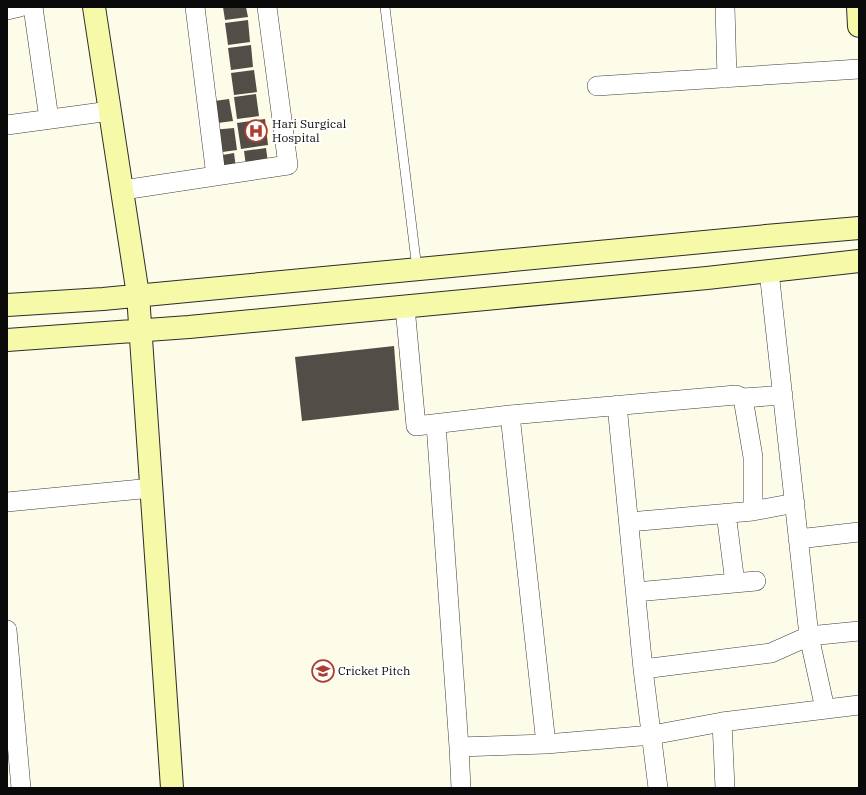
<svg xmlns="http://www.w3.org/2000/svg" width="866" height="795" font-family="'IBM Plex Serif',serif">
<rect width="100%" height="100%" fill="#fdfce9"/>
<!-- building -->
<path fill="#524d47" d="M223,7H246L248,17L225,20Z
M248,20L250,42L228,45L225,23Z
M251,45L253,67L231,70L228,48Z
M254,70L257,92L234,95L231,73Z
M256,94L259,116L237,119L234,97Z
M229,99L233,121L210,124L207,102Z
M265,119L268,145L241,149L237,123Z
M234,128L237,150L215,153L212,130Z
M266,148L269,170L247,173L244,151Z
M234,153L237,175L211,157Z
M394,346L399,410L302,421L295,357Z"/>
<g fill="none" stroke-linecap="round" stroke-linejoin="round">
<!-- lane casing -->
<g stroke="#3d3d3d" stroke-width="10">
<path id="lane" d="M385,7L417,269"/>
</g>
<!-- street casing -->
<g stroke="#3d3d3d" stroke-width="20">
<path id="street" d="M33,7L49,119
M195,7L216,176
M725,7L727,78
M7,10L20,7
M597,86L859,69
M7,125L110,111
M123,190L288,165L267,7
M769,271L809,636L859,631
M405,307L416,426L510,415L736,395L743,398L753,457V511
M743,398L783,395
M617,405L643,669L658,788
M510,415L546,744
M436,424L459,747L546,744L652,735L722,722L859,705
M7,502L152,488
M726,513L735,583
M629,522L753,511L795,503
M798,539L859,532
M636,592L756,581
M7,630L21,788
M643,669L771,653L809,636L825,709
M722,722L725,788
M459,747L461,788"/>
</g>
<!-- secondary casing -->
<g stroke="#2c2c2c" stroke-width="24">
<path id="secondary" d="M94,7L138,295L172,788
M858,7L859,26
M7,305L103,299L766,236L859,228
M7,340L189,327L707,278L859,261"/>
</g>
<!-- lane -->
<use href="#lane" stroke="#fff" stroke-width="9"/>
<!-- street -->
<use href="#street" stroke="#fff" stroke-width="19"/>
<!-- secondary -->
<use href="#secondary" stroke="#f5f9a8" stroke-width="22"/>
</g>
<!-- icons -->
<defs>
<g id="hospital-ring" transform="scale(1.15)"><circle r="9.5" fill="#fff" stroke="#ae3c2e" stroke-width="1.5"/><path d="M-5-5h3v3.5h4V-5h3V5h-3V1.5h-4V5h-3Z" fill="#ae3c2e"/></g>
<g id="school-ring" transform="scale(1.15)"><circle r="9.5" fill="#fff" stroke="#ae3c2e" stroke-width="1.5"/><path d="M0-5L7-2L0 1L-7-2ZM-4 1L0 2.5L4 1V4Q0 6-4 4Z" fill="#ae3c2e"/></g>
</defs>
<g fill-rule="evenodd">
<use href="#hospital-ring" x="256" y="131"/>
<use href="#school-ring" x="323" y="671"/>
</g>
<g text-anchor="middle" stroke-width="4" stroke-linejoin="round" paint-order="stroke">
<!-- poi labels -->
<g font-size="12" fill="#0a0a0a" stroke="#fff" text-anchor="start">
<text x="272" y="128">Hari Surgical<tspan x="272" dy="14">Hospital</tspan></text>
<text x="338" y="675">Cricket Pitch</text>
</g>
</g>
<!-- border -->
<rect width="866" height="795" fill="none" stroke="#0a0a0a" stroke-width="16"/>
</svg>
